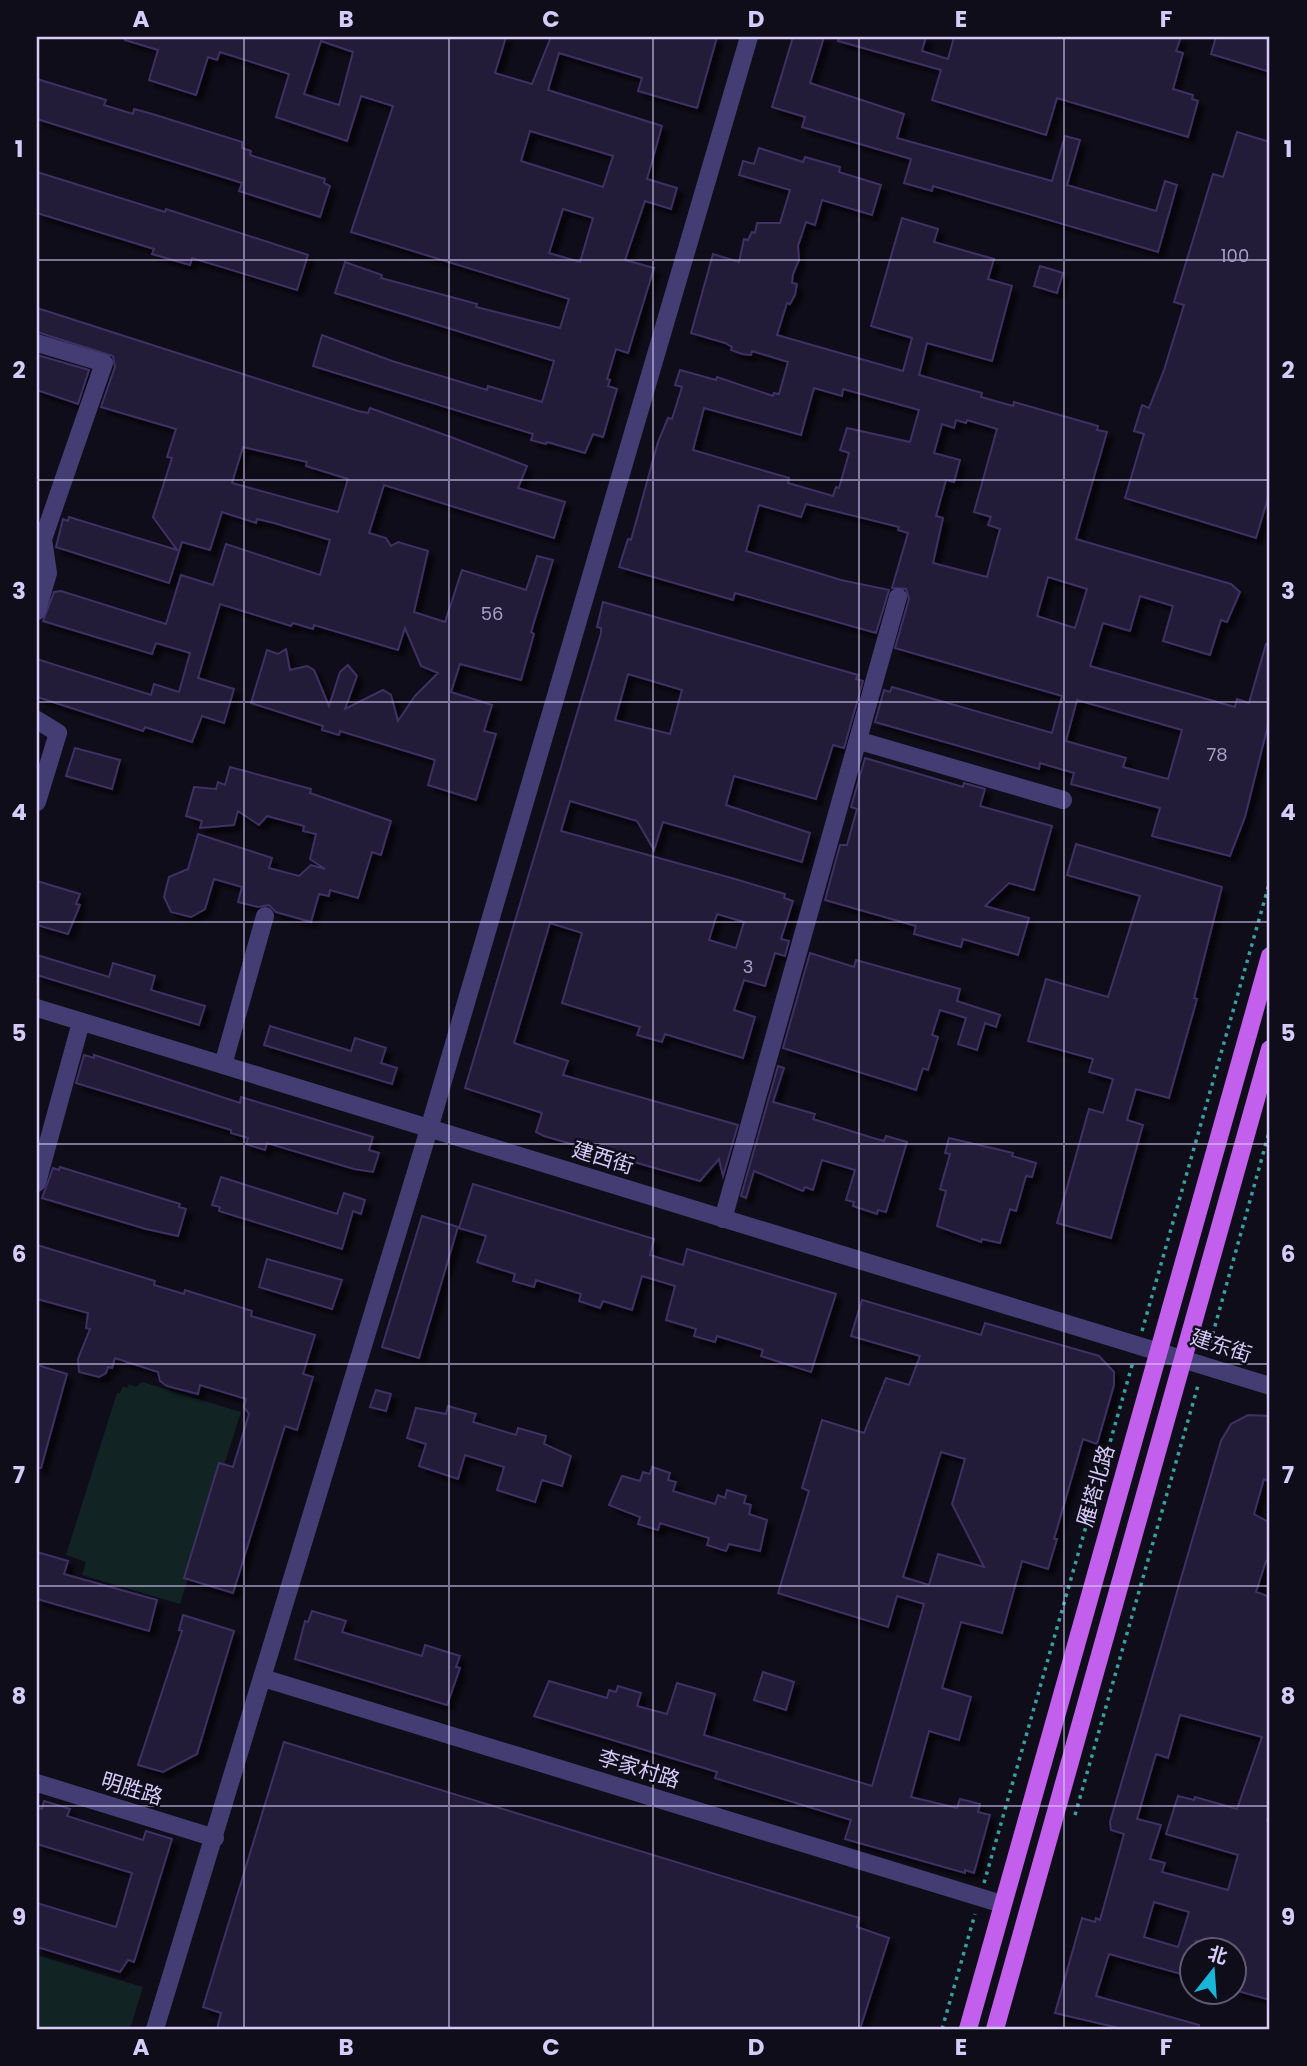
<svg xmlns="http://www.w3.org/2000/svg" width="1307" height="2066" font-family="Poppins,'Noto Sans SC',sans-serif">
<defs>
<filter id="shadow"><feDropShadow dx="6" dy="6" stdDeviation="2" flood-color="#0009"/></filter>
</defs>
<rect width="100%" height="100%" fill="#100d1a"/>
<!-- green -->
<path fill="#112323" d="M142,1382L241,1412L180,1604L82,1575L86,1562L66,1555L117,1393H120L123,1386L127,1388L129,1384L136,1387Z
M37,1955L143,1987L130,2029H37Z"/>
<!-- building -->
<path fill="#231b39" stroke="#3e3063" stroke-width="2" fill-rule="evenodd" filter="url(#shadow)" d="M126,37H506L495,73L532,84L551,37H717L697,108L638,91L642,78L559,53L548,90L662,126L647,179L677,188L671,209L645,201L625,260L654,268L628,353L616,349L607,379L610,380L608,386L617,389L603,437L593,434L585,453L547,442L546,444L531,440L533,434L313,366L322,335L392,361L487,390L488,386L542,402L554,361L335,293L345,262L382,275L381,278L477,304L476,307L560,328L569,299L351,232L393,106L361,96L347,141L276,117L289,74L220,52L217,60L208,57L196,95L149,80L158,50L125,40ZM321,41L353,52L339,105L304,94ZM530,131L613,156L603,187L521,161ZM563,209L593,218L580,262L549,253Z
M793,37H824L810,83L904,114L897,138L1052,181L1065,136L1080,140L1067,185L1156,211L1165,181L1177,185L1158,252L933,186L932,191L904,183L911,159L802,127L805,117L772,107Z
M839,37H926L922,51L948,59L954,37H1181L1176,51L1183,53L1173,89L1193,95L1192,99L1198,101L1188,137L1057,98L1046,135L932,100L941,70L838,41Z
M1216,37H1270V72L1211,54Z
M37,79L106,100L104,105L133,114L134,109L149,113L242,142V148L251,151L250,155L325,179L324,183L330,186L320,217L239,191L242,183L37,119Z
M1237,132L1270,142V491L1256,538L1125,498L1144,434L1134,431L1142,405L1149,408L1164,370L1184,305L1174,302L1213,174L1223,177Z
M759,148L803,162L805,157L840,167L839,172L881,185L872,215L822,200L815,225L806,222L798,246L799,260L793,274L792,283L797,284L795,295L790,304L787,303L777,335L903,371L912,338L871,326L902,218L938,229L934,242L994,259L988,279L1012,286L992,361L927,343L919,375L982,393L981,397L1013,406L1014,402L1098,426L1097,430L1107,432L1076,539L1231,584L1240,592L1227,622L1221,620L1210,655L1163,641L1173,606L1140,596L1130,631L1103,623L1090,666L1235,707L1237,699L1249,703L1266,644H1270V717L1245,817L1230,856L1152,836L1160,808L1071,784L1074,773L1040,763L1039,769L875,722L884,690L890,692L892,687L1052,733L1062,696L895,648L909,599L906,589L892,588L908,533L898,530L899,527L806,504L801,517L759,505L746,551L841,580L889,590L876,633L735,593L733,600L619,567L628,539L631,540L658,442L668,418L672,419L682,387L675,385L680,370L716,380L717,377L773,396L774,393L779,394L788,362L752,351L751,355L742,354L731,350L732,347L725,343L691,333L713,254L739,262L744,239L748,240L752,232L755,233L757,223H780L790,190L739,175L743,161L754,164ZM814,388L842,396L843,389L919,410L910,442L847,428L840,450L849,453L839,488L836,487L833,496L788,483L789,478L693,450L704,408L801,435ZM956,420L966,423L967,420L997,429L974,512L991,517L988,525L1000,529L987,577L933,563L943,518L936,516L946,480L954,482L960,460L934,453L942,424L954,428ZM1048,577L1087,589L1075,628L1037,616ZM1077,700L1182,730L1168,779L1123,767L1126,758L1066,741Z
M37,172L165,212L166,209L308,255L297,290L192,258L190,265L152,254L154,249L37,213Z
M1040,266L1063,273L1057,293L1034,286Z
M37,308L358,411L368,413L370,408L448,436L527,466L518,488L565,502L554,538L384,485L369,533L386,538L391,546L398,542L428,551L414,612L445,622L462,570L526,590L537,556L553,560L531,632L534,634L521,680L460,664L451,692L492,705L484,731L496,734L476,800L428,785L435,760L340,731L339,735L322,730L323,726L251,703L267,650L278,654L286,649L290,670L307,666L314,670L329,706L340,672L348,665L357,676L345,709L383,690L391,695L398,721L415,696L438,673L421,666L405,628L398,650L314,625L313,629L293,623L291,626L220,604L198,678L234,689L224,723L202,716L192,742L145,727L143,731L37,697V659L151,695L154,684L179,692L190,653L156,643L152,654L43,621L54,592L61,591L166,624L181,575L213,585L226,544L320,575L330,540L274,523L257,519L256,523L222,512L210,550L182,542L169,583L56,547L63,519L68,521L69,517L177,550L153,517L172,458L167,457L176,429L101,407L115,367L113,356L37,332ZM243,447L307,462L306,466L348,479L338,512L232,483Z
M37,355L89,370L78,404L37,390Z
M603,602L858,675L856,679L863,681L844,748L833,745L816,799L734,776L726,805L810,833L802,862L663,822L654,850L637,821L570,801L561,831L735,879L785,894L784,898L793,901L781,939L789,941L785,956L775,953L765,986L744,980L734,1010L755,1017L743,1058L665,1034L662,1042L637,1035L640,1027L562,1003L582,933L550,923L514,1043L568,1061L563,1075L738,1125L723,1176L719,1159L700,1181L544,1136L536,1132L542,1113L465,1088L601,633V628L597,627ZM628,674L682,690L670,734L615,720ZM717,914L744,922L736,948L709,940Z
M75,748L120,760L112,789L66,776Z
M865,758L963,787L964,783L985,789L980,806L1052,826L1034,890L1009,883L985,906L1029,918L1018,955L963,939L961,947L914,934L916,926L825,900L840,845H847L857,809L851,807Z
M230,767L311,789L310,793L391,821L381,855L372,852L358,898L330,890L329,896L319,894L311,922L276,912L269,905L258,907L238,902L242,887L214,879L205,909L191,917L171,912L164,897L169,877L188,869L198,834L272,858L269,868L299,876L311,865L325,869L310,859L316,834L303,831L304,826L267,816L259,825L238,811L234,825L200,828L202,821L186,816L194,787L216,789L218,782L225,785Z
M1076,844L1222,887L1194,998L1197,999L1169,1098L1136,1089L1127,1120L1143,1125L1111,1238L1057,1223L1089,1109L1103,1113L1113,1079L1089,1072L1093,1059L1028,1041L1046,979L1108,997L1140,896L1067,875Z
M37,881L80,894L76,904L80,905L68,934L37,925Z
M810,953L854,967L856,960L960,989L957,1001L1000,1015L996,1027L985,1023L977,1050L958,1044L966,1018L940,1010L932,1035L938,1037L928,1070L923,1068L916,1090L783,1048Z
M37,955L109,977L113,963L155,976L151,990L205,1006L199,1025L37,975Z
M270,1026L351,1051L355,1038L386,1048L381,1063L397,1068L392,1084L264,1045Z
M84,1055L94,1058V1055L240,1103L241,1097L373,1137L369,1150L379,1153L373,1172L354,1169L267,1143L265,1150L246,1144L248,1138L231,1133V1130L76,1083Z
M778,1066L784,1068L773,1102L815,1114L813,1119L873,1138L884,1141L886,1136L907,1142L886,1212L878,1210L877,1214L853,1206L854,1202L846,1200L855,1170L822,1160L813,1190L805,1187L803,1191L754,1171L746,1198L741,1196Z
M949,1138L1013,1153L1012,1156L1036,1163L1032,1177L1026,1176L1016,1211L1010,1209L1000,1243L982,1239L981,1242L937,1226L946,1191L940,1189L950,1154L945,1153Z
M60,1167L180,1204L179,1207L186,1209L178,1236L146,1229L42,1198L53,1168L59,1170Z
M221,1177L337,1214L344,1193L365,1200L361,1214L353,1211L342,1249L219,1211L220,1207L212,1205Z
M473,1184L654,1239L650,1255L676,1263L683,1265L687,1249L836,1294L811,1372L761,1356L763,1350L717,1336L715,1342L694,1336L696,1329L666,1320L675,1286L642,1276L632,1310L603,1301L600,1308L579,1301L581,1294L536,1280L534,1287L513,1281L515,1274L477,1262L486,1236L459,1228Z
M422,1216L458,1227L419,1358L382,1347Z
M37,1245L155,1281L154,1285L184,1294L185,1290L252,1311L251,1316L315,1335L303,1374L313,1377L297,1430L285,1426L233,1593L184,1578L219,1463L233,1467L249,1414L244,1407L246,1399L200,1385L198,1394L167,1386L160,1381L158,1372L115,1358L112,1368L108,1367L106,1373L99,1377L79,1372L78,1359L90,1329L86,1328L88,1313L37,1299Z
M267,1259L342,1280L332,1309L259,1287Z
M862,1300L981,1335L985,1323L1099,1356L1114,1372V1385L1097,1444L1083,1439L1054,1539H1057L1048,1569L1022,1561L1002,1633L961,1622L942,1688L971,1697L959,1740L929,1731L911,1797L957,1808L960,1799L980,1804L978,1812L990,1815L974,1873L965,1870V1873L845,1839L851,1820L715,1778L717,1772L534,1716L549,1681L607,1698L609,1690L616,1692L618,1686L641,1693L637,1706L667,1714L677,1683L715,1694L704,1735L872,1786L924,1604L897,1596L888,1627L778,1593L809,1491L802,1488L822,1420L864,1433L886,1378L909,1385L920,1356L851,1336ZM941,1452L965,1459L952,1504L984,1567L938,1554L929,1585L903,1577Z
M37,1365L67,1374L41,1468H37Z
M376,1390L391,1394L386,1411L370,1407Z
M448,1406L476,1414L473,1422L516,1435L518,1428L546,1436L544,1444L571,1456L562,1486L542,1480L535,1502L497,1490L504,1467L465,1455L458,1479L419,1466L426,1444L407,1438L416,1408L446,1414Z
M1248,1415L1270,1416V1482L1264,1479L1254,1514L1270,1523V1562L1266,1561L1256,1592L1270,1597V1809L1267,1821L1270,1822V2000L1234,1990V1950L1196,1941L1192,1950V1977L1109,1954L1096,1996L1199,2025L1198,2029H1123L1055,2013L1082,1918L1095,1922L1096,1918L1100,1920L1124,1834L1111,1830L1110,1822L1221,1441L1231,1424ZM1180,1715L1262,1737L1237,1809L1195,1797L1194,1800L1178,1796L1166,1834L1238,1855L1228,1890L1162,1872L1165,1863L1150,1859L1161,1825L1137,1819L1156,1754L1168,1758ZM1154,1902L1189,1912L1178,1947L1144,1937Z
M652,1467L670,1473L668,1480L676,1482L673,1491L715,1504L718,1495L725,1498L727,1490L746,1496L744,1503L751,1505L749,1514L767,1520L760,1551L729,1544L726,1551L707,1545L709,1538L660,1523L658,1530L638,1524L640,1517L609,1505L622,1476L640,1481L643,1472L650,1474Z
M37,1552L68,1561L64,1574L157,1600L149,1631L37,1599Z
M312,1611L346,1621L342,1632L422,1656L425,1645L460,1656L456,1667L460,1668L447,1705L295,1659L305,1621L308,1622Z
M183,1615L234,1631L197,1754L163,1772L138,1765L182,1631L179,1630Z
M763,1672L794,1682L786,1710L754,1700Z
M284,1742L859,1918L857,1927L889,1938L860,2029H217L221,2013L203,2007Z
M44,1801L70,1809L67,1816L143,1840L146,1831L172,1839L134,1962L128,1960L120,1972L37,1947V1903L116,1927L132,1873L37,1844V1807L42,1809Z"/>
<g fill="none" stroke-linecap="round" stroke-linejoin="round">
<!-- path -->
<path stroke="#399ea0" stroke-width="3.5" stroke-dasharray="3.5 5" stroke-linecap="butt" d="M1142,1331L1270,881
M1208,1351L1270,1129
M1075,1815L1199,1382
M984,1883L1133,1362
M942,2029L975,1914"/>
<!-- minor -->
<path stroke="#433d74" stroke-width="18" d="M37,343L104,363L43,539L37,537
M37,611L48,573L43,539
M37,720L58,733L37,802
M860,741L1063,800
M37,1008L1270,1386
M223,1065L265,916
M37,1183L81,1022
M723,1219L898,597
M263,1678L1002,1904
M37,1783L215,1838
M155,2029L429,1129L749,37"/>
<!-- major -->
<path stroke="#c35fed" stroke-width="18" d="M968,2029L1270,956
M995,2029L1270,1049"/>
</g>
<!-- grid -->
<path fill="none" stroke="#d5ccf9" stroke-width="2" stroke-opacity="0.55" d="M244,37V2029M449,37V2029M653,37V2029M859,37V2029M1064,37V2029M37,260H1270M37,480H1270M37,702H1270M37,922H1270M37,1144H1270M37,1364H1270M37,1586H1270M37,1806H1270"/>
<g text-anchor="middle" stroke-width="5" stroke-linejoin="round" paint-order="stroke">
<!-- number labels -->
<g font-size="18" fill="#a8a0c9">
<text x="1235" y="262">100</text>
<text x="492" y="620">56</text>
<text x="1217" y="761">78</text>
<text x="748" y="973">3</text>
</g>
<!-- street labels -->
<g font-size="21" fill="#d5ccf9" stroke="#100d1a">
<text transform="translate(603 1158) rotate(17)" y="7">建西街</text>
<text transform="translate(1221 1346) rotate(18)" y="7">建东街</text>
<text transform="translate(1096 1486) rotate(-74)" y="7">雁塔北路</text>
<text transform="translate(639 1769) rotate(17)" y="7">李家村路</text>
<text transform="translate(132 1789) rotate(17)" y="7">明胜路</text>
</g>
</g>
<!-- border -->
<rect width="1307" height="2066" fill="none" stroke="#100d1a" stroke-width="77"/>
<!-- north arrow -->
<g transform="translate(1213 1971) rotate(17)"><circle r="33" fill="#100d1a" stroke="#5f5973" stroke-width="2"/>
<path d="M0-5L12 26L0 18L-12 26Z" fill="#18b6d9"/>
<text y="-10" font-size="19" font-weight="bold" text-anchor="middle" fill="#d5ccf9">北</text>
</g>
<rect x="38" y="38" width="1230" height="1990" fill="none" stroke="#d5ccf9" stroke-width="2.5"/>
<g font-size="23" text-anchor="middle" font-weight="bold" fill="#d5ccf9">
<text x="141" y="27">A</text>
<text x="346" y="27">B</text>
<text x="551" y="27">C</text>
<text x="756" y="27">D</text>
<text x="961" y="27">E</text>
<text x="1166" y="27">F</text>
<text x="19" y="157">1</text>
<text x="1288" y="157">1</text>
<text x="19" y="378">2</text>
<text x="1288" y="378">2</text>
<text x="19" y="599">3</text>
<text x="1288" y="599">3</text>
<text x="19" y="820">4</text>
<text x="1288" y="820">4</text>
<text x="19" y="1041">5</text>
<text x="1288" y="1041">5</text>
<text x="19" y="1262">6</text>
<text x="1288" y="1262">6</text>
<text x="19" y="1483">7</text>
<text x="1288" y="1483">7</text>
<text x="19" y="1704">8</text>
<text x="1288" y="1704">8</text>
<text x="19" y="1925">9</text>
<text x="1288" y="1925">9</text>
<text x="141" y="2055">A</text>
<text x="346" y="2055">B</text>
<text x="551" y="2055">C</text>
<text x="756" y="2055">D</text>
<text x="961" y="2055">E</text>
<text x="1166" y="2055">F</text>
</g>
</svg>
